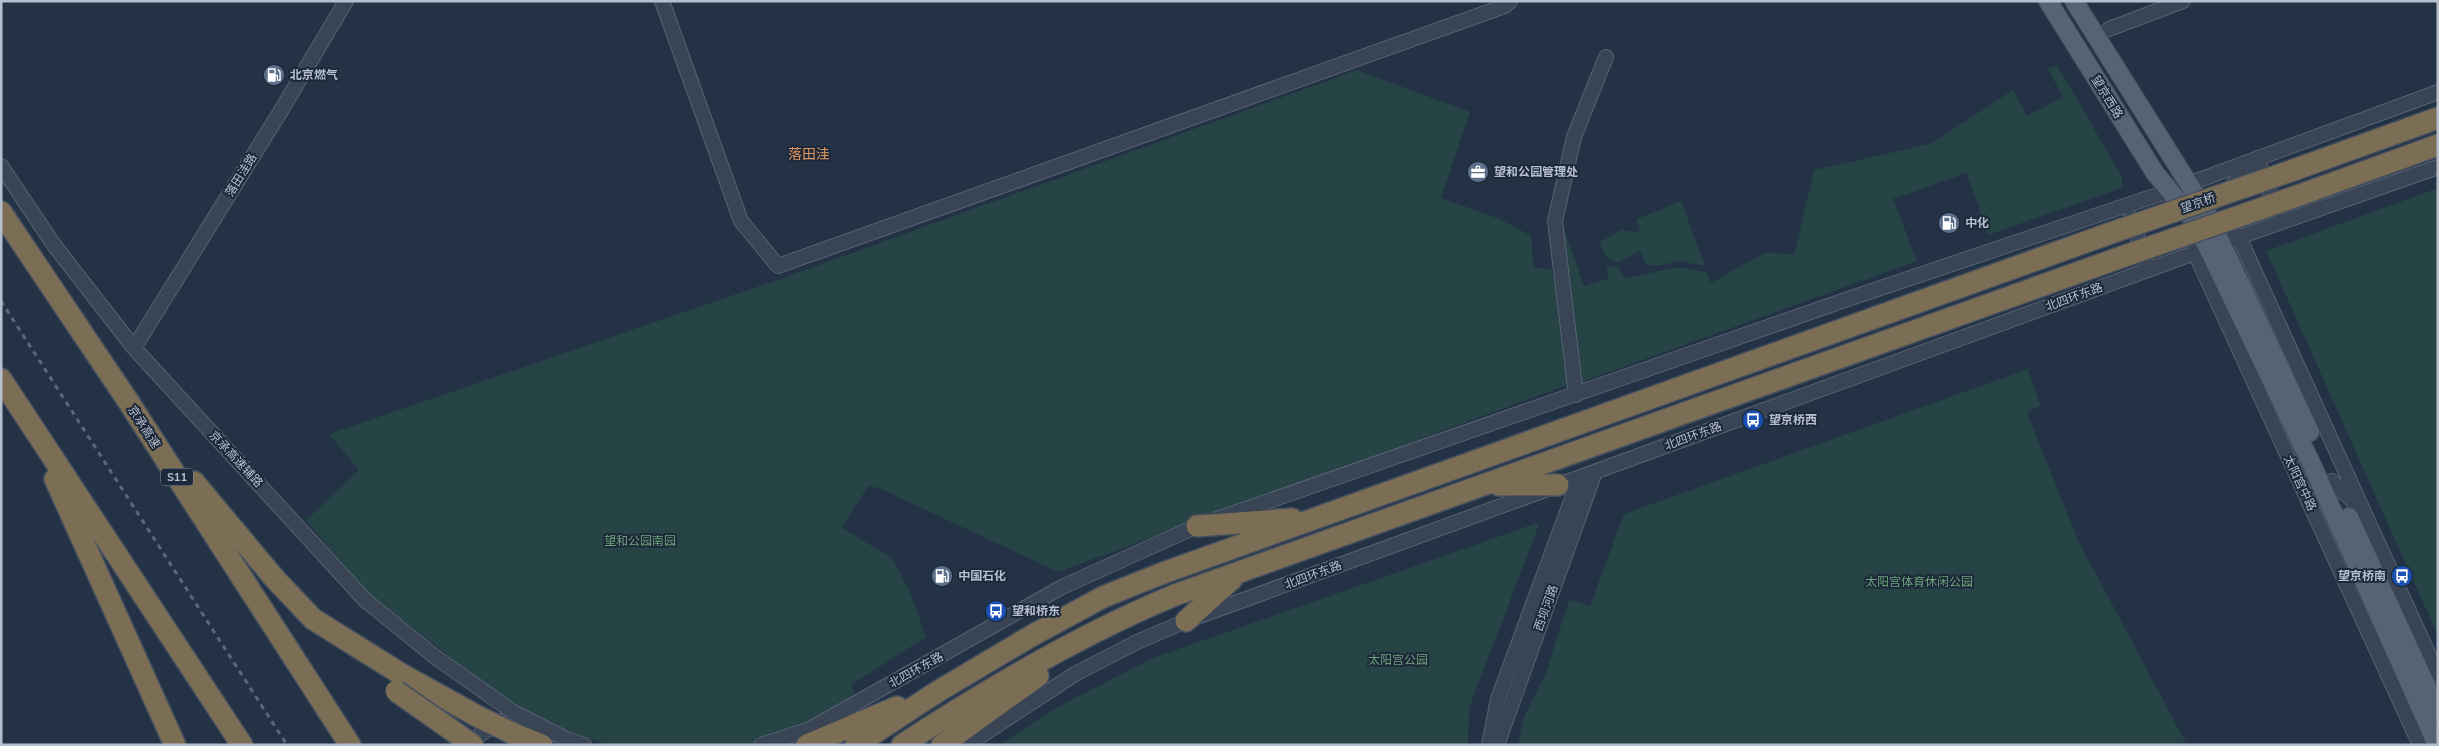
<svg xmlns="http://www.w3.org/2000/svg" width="2439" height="746" font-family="'Nunito Sans','Noto Sans SC',sans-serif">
<rect width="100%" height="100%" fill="#243246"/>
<!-- green -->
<path fill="#264346" d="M2057,65L2122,177V188L1988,235L1967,173L1893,199L1917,261L1579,383L1562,223L1584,286L1609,278L1606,265L1619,267L1624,279L1677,267L1707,272L1711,283L1766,252L1794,255L1814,170L1930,144L2013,90L2027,116L2063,97L2048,69Z
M1357,70L1470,112L1441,198L1500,219L1531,236L1534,268L1552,269L1570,384L1058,572L879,488L868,486L842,528L892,558L910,592L926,637L851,685L856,695L794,730L750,745H608L574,734L523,711L468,671L376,599L354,579L306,520L359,470L329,434L783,278Z
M2438,188V636L2266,251Z
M1681,201L1705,266L1679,261L1657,266L1646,264L1640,251L1617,263L1605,256L1600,242L1621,230L1640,233L1637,219Z
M2028,369L2040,405L2027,413L2079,542L2187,745H1518L1524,717L1546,673L1569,600L1590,606L1624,514Z
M1540,522L1469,708L1468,745H999L1063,704L1153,658Z"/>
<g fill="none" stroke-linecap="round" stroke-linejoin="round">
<!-- minor casing -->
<g stroke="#576272" stroke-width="16">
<path id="minor" d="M662,1L741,221L778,266L1505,6L1510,1
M2109,29L2183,1
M1,166L54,245L134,348L365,600L434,656L513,712L566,739L584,745
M2228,190L2257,158L2276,210
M2131,218L2149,270
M2233,233L2239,237L2438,675
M2194,244L2195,253L2420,745
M134,348L282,109L346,1
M1576,395L1555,221L1574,137L1606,57
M2332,481L2357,505
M465,745L500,721
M761,745L810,729L1062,587L1197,526L1851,298L2169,191L2438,92
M967,745L1075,674L1137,642L1186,621L2208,248L2438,167
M1489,745L1498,699L1580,477
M1497,745L1595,472"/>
</g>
<!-- major casing -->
<g stroke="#424d5e" stroke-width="20">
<path id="major" d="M2048,1L2155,173L2192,218L2208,248L2313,467L2437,745
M2074,1L2207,213L2310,432
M2349,517L2438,711"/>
</g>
<!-- highway casing -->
<g stroke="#434f5f" stroke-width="24">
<path id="highway" d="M2288,172L2438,118
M2297,196L2438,145
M1,212L128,401L350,745
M1,379L242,745
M55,479L175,745
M194,482L275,579L313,619L401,674L477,716
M1499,485H1558
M1197,526L1292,519
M1186,621L1232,579
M514,734L542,745
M807,745L897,707
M856,745L937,692L1033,635L1103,597L1163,573L2108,234
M902,745C989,688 1079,635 1175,595L2116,259
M942,745L1038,676"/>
</g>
<!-- minor -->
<use href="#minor" stroke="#394455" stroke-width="14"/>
<!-- major -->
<use href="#major" stroke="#576375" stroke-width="18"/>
<!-- highway -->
<use href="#highway" stroke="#7c6d55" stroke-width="21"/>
<!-- rail -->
<path stroke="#5b687c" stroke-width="3" stroke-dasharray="5 5" stroke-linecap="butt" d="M1,301L287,745"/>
<!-- highway-bridge casing -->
<g stroke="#434f5f" stroke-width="24" stroke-linecap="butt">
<path id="highway-bridge" d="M2108,234L2288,172
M2116,259L2297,196
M396,691L473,745
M477,716L514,734"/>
</g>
<!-- highway-bridge -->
<use href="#highway-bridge" stroke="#7c6d55" stroke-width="21"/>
</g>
<!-- icons -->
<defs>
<g id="fuel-disc" transform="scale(1.125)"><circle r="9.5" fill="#5c6f8a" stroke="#1d293a"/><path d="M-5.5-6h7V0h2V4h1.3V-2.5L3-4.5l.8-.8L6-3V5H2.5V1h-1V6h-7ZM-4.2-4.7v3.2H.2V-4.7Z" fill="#fff"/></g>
<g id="office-disc" transform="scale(1.125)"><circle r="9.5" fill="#5c6f8a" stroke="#1d293a"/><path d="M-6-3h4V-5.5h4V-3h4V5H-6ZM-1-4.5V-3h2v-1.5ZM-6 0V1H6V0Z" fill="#fff"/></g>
<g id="bus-disc" transform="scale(1.125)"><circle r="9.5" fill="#1a4fb4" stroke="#1d293a"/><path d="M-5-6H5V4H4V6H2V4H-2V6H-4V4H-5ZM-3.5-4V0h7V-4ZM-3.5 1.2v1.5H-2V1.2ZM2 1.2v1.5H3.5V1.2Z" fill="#fff"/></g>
</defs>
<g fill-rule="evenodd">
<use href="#fuel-disc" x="274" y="75"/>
<use href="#office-disc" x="1478" y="172"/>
<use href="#fuel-disc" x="1949" y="223"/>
<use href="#bus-disc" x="1753" y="420"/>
<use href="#fuel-disc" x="942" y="576"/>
<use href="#bus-disc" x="2402" y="576"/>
<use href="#bus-disc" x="996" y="611"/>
</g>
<g text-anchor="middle" stroke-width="4" stroke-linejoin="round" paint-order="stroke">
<!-- shield labels -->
<rect fill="#1d293a" stroke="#8892a2" stroke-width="1" x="161" y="468.5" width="32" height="17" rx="4"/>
<g font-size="11" font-weight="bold" fill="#b6bfce">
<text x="177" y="481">S11</text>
</g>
<!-- poi labels -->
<g font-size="12" font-weight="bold" fill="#b6bfce" stroke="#1d293a" text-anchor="start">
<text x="290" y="79">北京燃气</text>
<text x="1494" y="176">望和公园管理处</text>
<text x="1965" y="227">中化</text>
<text x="1769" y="424">望京桥西</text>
<text x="958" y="580">中国石化</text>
<text x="2386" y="580" text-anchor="end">望京桥南</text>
<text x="1012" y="615">望和桥东</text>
</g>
<!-- street labels -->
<g font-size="12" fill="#b6bfce" stroke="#1d293a">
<text transform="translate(2107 97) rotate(58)" y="4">望京西路</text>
<text transform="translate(241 175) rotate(-58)" y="4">落田洼路</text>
<text transform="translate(2198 203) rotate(-19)" y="4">望京桥</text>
<text transform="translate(2074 297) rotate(-20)" y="4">北四环东路</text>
<text transform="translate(144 427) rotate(57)" y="4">京承高速</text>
<text transform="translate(1693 436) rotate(-20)" y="4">北四环东路</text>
<text transform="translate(236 459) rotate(47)" y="4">京承高速辅路</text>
<text transform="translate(2300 483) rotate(65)" y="4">太阳宫中路</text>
<text transform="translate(1313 575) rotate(-20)" y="4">北四环东路</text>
<text transform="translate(1546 608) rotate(-70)" y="4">西坝河路</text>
<text transform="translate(916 670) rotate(-29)" y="4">北四环东路</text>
</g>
<!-- park labels -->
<g font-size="12" fill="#6ba278" stroke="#1d293a">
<text x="640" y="545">望和公园南园</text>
<text x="1919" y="586">太阳宫体育休闲公园</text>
<text x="1398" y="664">太阳宫公园</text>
</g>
<!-- neighbourhood labels -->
<g font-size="14" fill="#e1985e" stroke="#1d293a">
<text x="809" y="159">落田洼</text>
</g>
</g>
<!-- border -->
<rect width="2439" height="746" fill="none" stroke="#b6bfce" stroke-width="5"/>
</svg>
